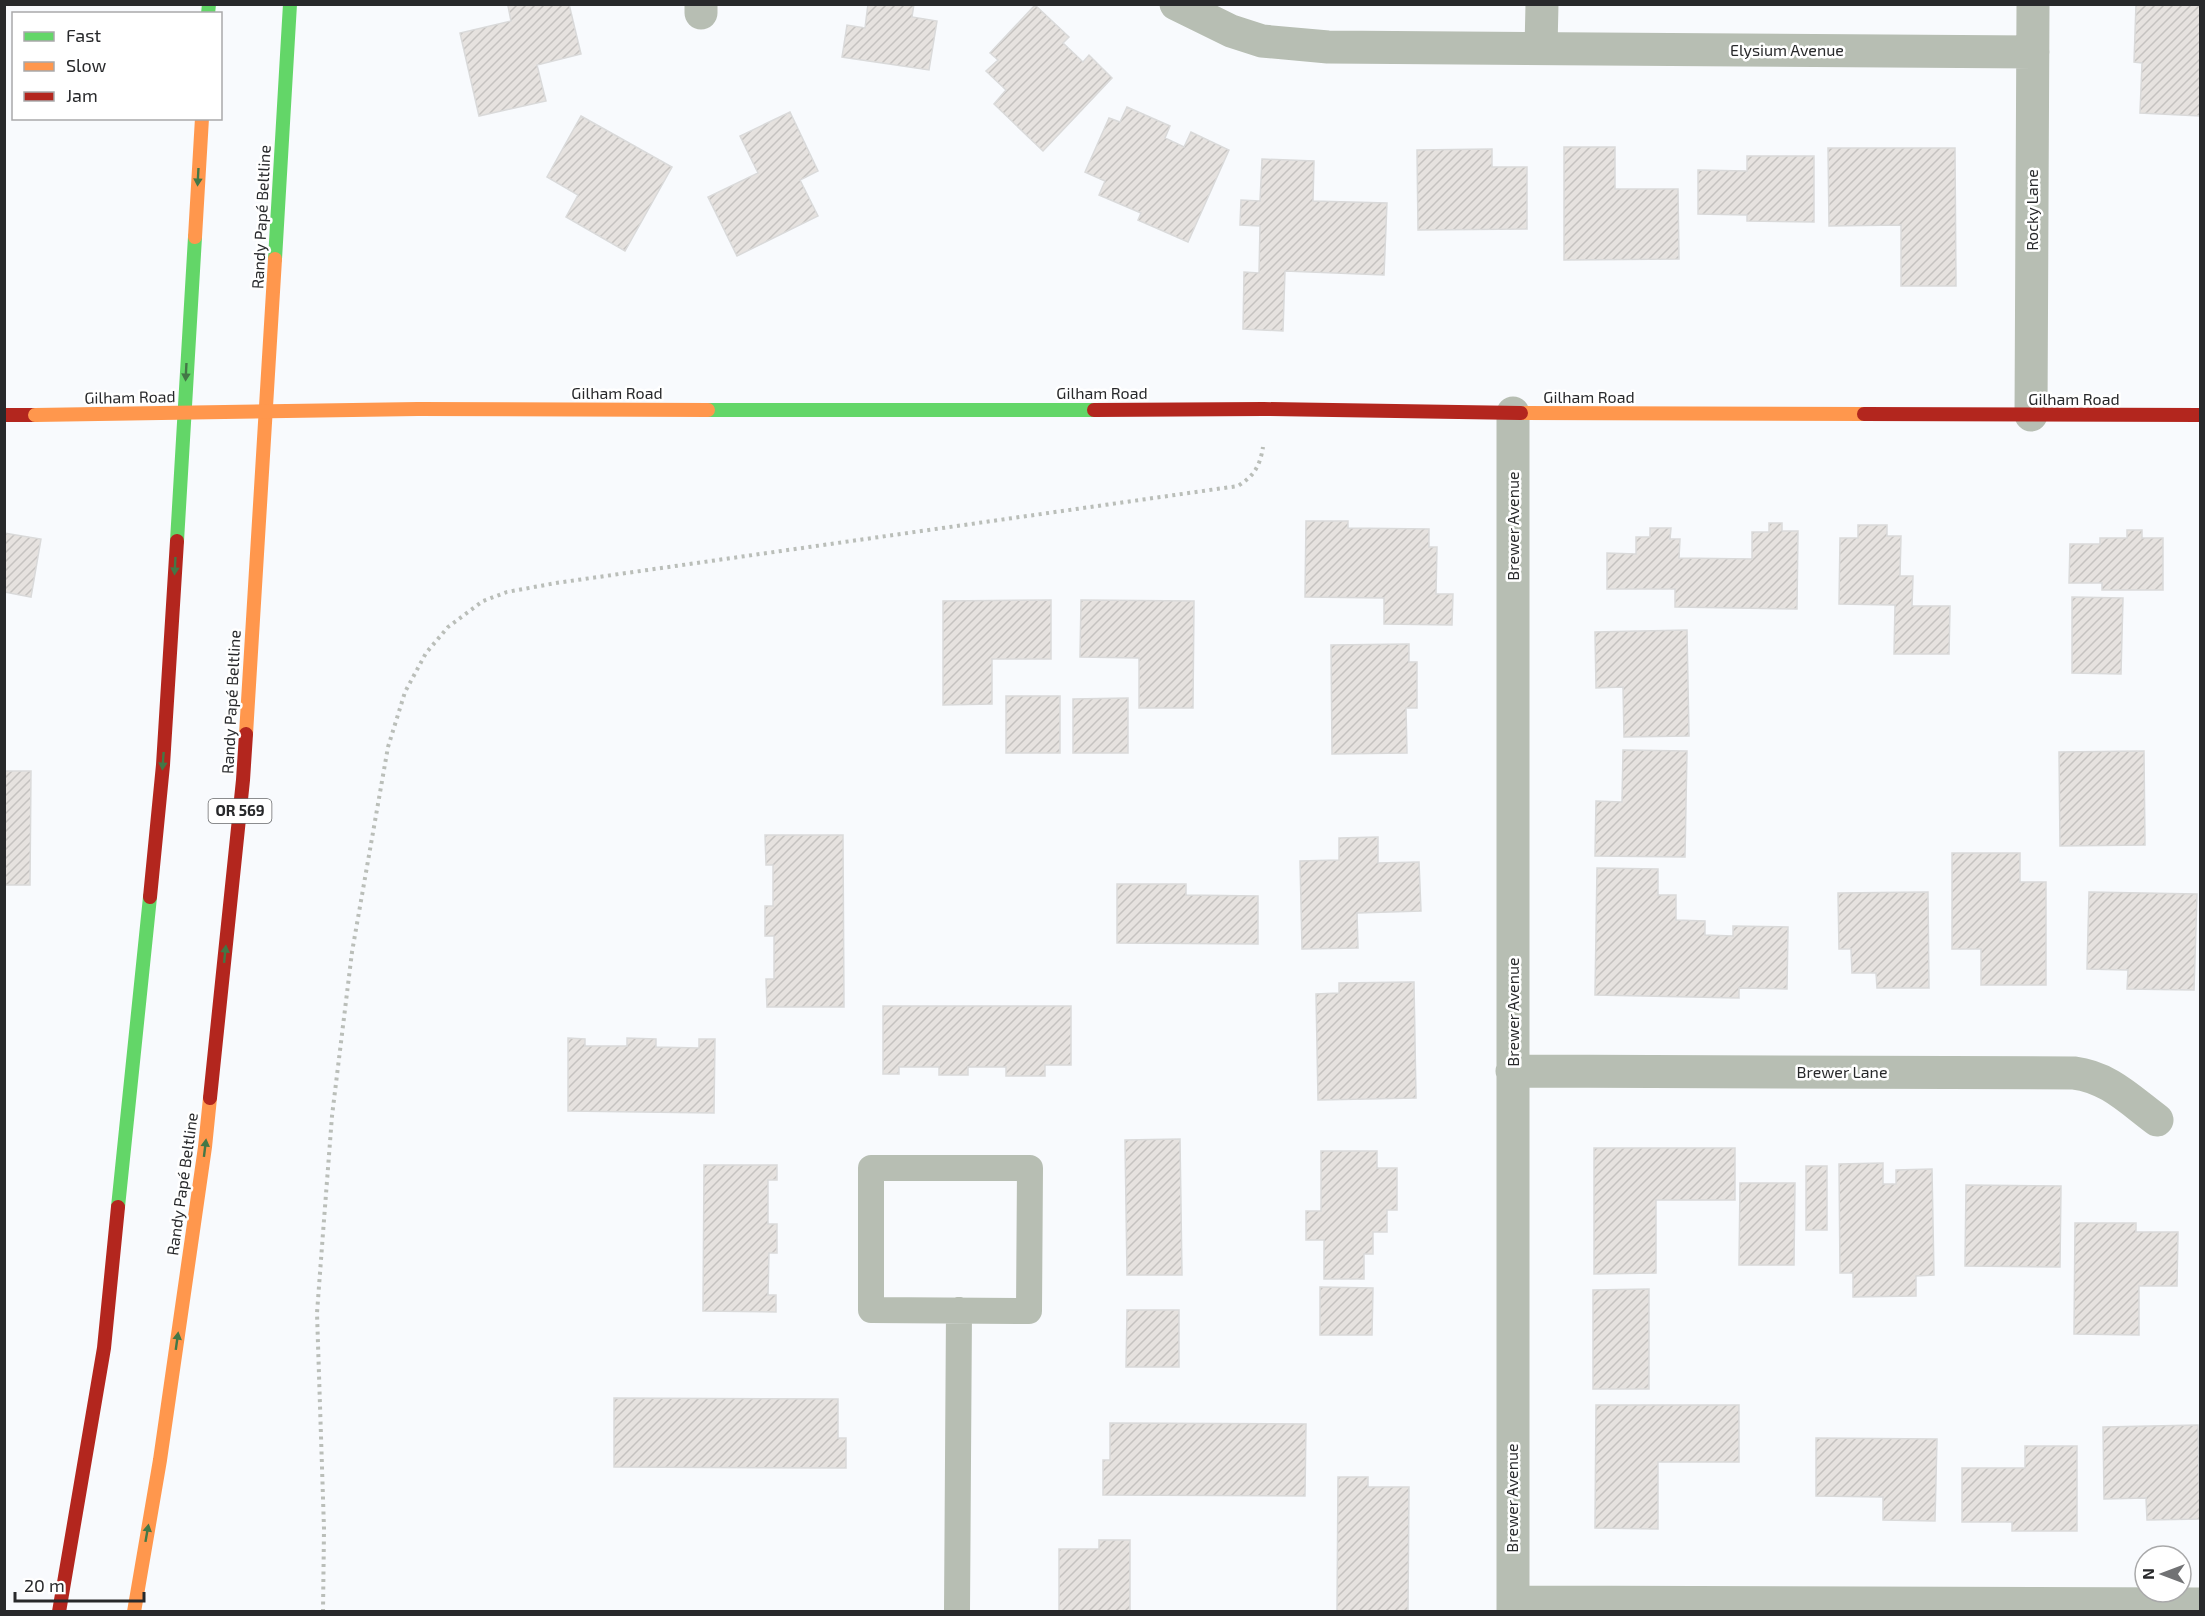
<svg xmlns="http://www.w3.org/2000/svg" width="2205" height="1616" font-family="'Exo 2',sans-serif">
<defs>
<pattern id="building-hatch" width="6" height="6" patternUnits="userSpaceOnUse" patternTransform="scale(1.5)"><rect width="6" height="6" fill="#e6e2df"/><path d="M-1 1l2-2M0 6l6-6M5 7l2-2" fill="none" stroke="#c5c2c0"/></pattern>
</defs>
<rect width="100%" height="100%" fill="#f8fafd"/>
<!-- building -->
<path fill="url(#building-hatch)" stroke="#dadada" stroke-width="1.5" d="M514,4H569L581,54L537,65L546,101L479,116L460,33L511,21L508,6Z
M868,4H914L912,17L937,21L929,70L842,57L847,25L865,28Z
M2136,4H2200V116L2140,113L2142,63L2134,62Z
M1035,5L1069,37L1063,43L1083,62L1089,55L1112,78L1043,151L994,104L1006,90L986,71L998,60L990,53Z
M1127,107L1170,126L1165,138L1184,147L1191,132L1229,150L1188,242L1138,220L1141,213L1099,195L1105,181L1085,172L1109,118L1120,122Z
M790,112L818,171L800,180L818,216L737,256L708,197L758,173L740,136Z
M581,116L672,167L625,251L566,217L578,195L547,177Z
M1564,147H1615V189H1678L1679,259L1564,260Z
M1828,148H1955L1956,286H1901V225L1829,226Z
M1492,149V167H1527V229L1418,230L1417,150Z
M1747,156H1814V222L1747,221V215L1698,214V170L1747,171Z
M1262,159L1314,161L1313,201L1387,203L1384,275L1285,271L1283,331L1243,329L1244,272L1259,273L1260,226L1240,225L1241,200L1260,201Z
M1306,521H1348V528L1429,529V547H1437L1436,594H1453L1452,625L1384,624V598L1305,597Z
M1769,523H1782V531H1798L1797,609L1675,607V589H1607V553L1636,554V537H1650V528H1671L1670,539H1680L1679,558L1752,559V532H1769Z
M1858,525H1887V536H1901L1900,576H1913L1912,606H1950L1949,654H1894L1895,605L1839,604L1840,538H1858Z
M2127,530H2142V538H2163V590H2102V583H2069L2070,544H2100V538H2127Z
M4,533L41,539L31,597L4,592Z
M2072,597L2123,598L2121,674L2072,673Z
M1051,600V659H992V704L943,705V601Z
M1081,600L1194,601L1193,708H1139V658L1080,657Z
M1687,630L1689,736L1624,737L1623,687L1596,688L1595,632Z
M1409,644V662H1417V708H1406L1407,753L1332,754L1331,645Z
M1006,696H1060V753H1006Z
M1128,698V753H1073V699Z
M1623,750L1687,751L1685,857L1595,856L1596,801L1622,802Z
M2144,751L2145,845L2060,846L2059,752Z
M4,771H31L30,885H4Z
M765,835H843L844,1007H767L766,979H774V936H765V906H773V865H766Z
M1378,837V863L1419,862L1421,911L1357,913L1358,948L1302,949L1300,861L1339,860V838Z
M1952,853H2020V882H2046V985H1981V949H1952Z
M1597,868L1658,869V895H1676V920L1705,921V935L1733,936V926L1788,927L1787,989L1739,988V998L1595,995Z
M1117,884H1186V895L1258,896V944L1117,943Z
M1928,892L1929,988H1877L1876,973H1852L1851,949H1839L1838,893Z
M2089,892L2197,894L2194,990L2127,989L2128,970L2087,969Z
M1414,982L1416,1098L1318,1100L1316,994L1339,993V983Z
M883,1006H1071V1065H1045V1076H1006V1067H968V1075H939V1067H899V1074H883Z
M568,1038L585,1039V1046H627V1038L656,1039V1047L699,1048V1039H715L714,1113L568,1111Z
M1180,1139L1182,1275H1127L1125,1140Z
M1594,1148H1735V1200H1656V1273L1594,1274Z
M1321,1151H1377V1168H1397V1210H1387V1232H1373V1254H1364V1279H1324V1240H1306V1211H1321Z
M1883,1163V1184H1896V1170L1932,1169L1934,1275L1916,1276V1296L1853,1297V1273H1840L1839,1164Z
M704,1165H777V1180H768V1224H777V1253H769L768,1295H776V1312L703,1311Z
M1806,1166H1827V1230H1806Z
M1740,1183H1795L1794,1265H1739Z
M1966,1185L2061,1186L2060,1267L1965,1266Z
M2075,1223H2136V1232H2178L2177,1286H2139V1335L2074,1334Z
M1320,1287L1373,1288L1372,1335H1320Z
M1649,1289V1389H1593V1290Z
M1127,1310H1179V1367H1126Z
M614,1398L838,1399V1438H846V1468L614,1467Z
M1596,1405H1739V1462H1658V1529L1595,1528Z
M1110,1423L1306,1424L1305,1496L1103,1495V1460H1110Z
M2198,1425L2200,1519L2147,1520L2146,1498L2104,1499L2103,1427Z
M1816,1438L1937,1439L1935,1521L1883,1520V1497L1816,1496Z
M2025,1446H2077V1531H2012V1522H1962V1468H2025Z
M1338,1477H1368V1487H1409L1408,1612H1337Z
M1099,1540H1130V1612H1059V1549H1099Z"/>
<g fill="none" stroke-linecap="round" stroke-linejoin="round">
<!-- path -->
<path stroke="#babeb9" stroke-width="4" stroke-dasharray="3 4.5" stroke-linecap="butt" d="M323,1612L324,1529L317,1313L323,1233L332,1116L352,952L388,747L405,692L426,653L448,627L483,601L507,592L556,583L1238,486C1254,476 1260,466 1263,447"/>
<!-- lane -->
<path stroke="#b7beb3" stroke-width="26" d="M871,1168H1030L1029,1311L871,1310Z
M957,1612L959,1310"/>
<!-- street -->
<path stroke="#b7beb3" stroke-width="33" d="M1176,4L1231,31L1262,41L1328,47L2033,52
M701,13V4
M1541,48L1542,4
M1513,413V1612
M2031,415L2033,4
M1512,1071L2074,1073C2108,1077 2130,1100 2157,1120
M1513,1602L2200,1604"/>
<!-- fast -->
<path stroke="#63d668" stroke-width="14" d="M208,14L209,4
M275,259L290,4
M708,410H1094
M177,541L195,237
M118,1207L150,897"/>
<!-- slow -->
<path stroke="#ff974d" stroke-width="14" d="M195,237L202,118
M418,409L708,410
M1521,413L1864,414
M246,734L275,259
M134,1612L160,1460L205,1147L210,1098"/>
<!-- jam -->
<path stroke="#b3261e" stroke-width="14" d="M1094,410L1264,409L1521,413
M1864,414L2200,415
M4,415H35
M150,897L163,765L177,541
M210,1098L243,780L246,734
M59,1612L104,1348L118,1207"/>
<!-- slow-bridge -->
<path stroke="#ff974d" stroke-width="14" d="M35,415L418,409"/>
</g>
<!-- one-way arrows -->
<defs><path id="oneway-solid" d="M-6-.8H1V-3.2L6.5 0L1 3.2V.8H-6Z" transform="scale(1.5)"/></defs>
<g fill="#437746">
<use href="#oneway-solid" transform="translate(198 177) rotate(93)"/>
<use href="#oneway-solid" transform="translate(186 372) rotate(93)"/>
<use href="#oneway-solid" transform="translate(175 566) rotate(93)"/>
<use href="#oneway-solid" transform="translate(163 761) rotate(94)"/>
<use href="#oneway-solid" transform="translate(225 954) rotate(-84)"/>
<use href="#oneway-solid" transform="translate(205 1148) rotate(-83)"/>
<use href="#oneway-solid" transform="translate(177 1341) rotate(-82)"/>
<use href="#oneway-solid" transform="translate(147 1533) rotate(-80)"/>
</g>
<g text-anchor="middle" stroke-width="5" stroke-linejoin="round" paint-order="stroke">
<!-- shield labels -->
<rect fill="#fff" stroke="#68696b" stroke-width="1.5" x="208.5" y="799" width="63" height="24" rx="4.5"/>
<g font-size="15" font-weight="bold" fill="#28292b">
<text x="240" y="816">OR 569</text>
</g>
<!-- street labels -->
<g font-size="16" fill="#28292b" stroke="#fff">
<text x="1787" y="56">Elysium Avenue</text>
<text transform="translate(2032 210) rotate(-90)" y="6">Rocky Lane</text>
<text transform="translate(261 217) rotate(-87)" y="6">Randy Papé Beltline</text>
<text x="617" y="399">Gilham Road</text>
<text x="1102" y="399">Gilham Road</text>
<text transform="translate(130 397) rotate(-1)" y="6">Gilham Road</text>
<text x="1589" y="403">Gilham Road</text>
<text x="2074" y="405">Gilham Road</text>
<text transform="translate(1513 526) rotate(-90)" y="6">Brewer Avenue</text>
<text transform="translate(231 702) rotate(-87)" y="6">Randy Papé Beltline</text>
<text transform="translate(1513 1012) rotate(-90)" y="6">Brewer Avenue</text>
<text x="1842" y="1078">Brewer Lane</text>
<text transform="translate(182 1184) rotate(-82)" y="6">Randy Papé Beltline</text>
<text transform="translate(1512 1498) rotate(-90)" y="6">Brewer Avenue</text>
</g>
</g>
<!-- border -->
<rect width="2205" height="1616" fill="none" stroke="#28292b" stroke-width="12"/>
<!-- legend -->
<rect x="12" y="12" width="210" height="108" fill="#ffffff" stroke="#a9a9aa" stroke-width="1.5"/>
<rect x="24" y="32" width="30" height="9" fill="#63d668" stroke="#a9a9aa" stroke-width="1.5"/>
<text x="66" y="42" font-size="18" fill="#28292b">Fast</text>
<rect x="24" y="62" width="30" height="9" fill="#ff974d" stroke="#a9a9aa" stroke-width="1.5"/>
<text x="66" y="72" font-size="18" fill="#28292b">Slow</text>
<rect x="24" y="92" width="30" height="9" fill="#b3261e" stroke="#a9a9aa" stroke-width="1.5"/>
<text x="66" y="102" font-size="18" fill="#28292b">Jam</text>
<!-- north arrow -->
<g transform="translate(2163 1574) rotate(270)"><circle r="28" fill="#ffffff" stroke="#a9a9aa" stroke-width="1.5"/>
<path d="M0-4.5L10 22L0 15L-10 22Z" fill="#717274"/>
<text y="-9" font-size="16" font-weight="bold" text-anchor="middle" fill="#28292b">N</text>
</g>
<!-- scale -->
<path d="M15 1592v9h129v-9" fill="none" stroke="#28292b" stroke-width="3"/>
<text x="24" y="1592" font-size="18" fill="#28292b" stroke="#ffffff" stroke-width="4.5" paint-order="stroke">20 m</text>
</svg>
